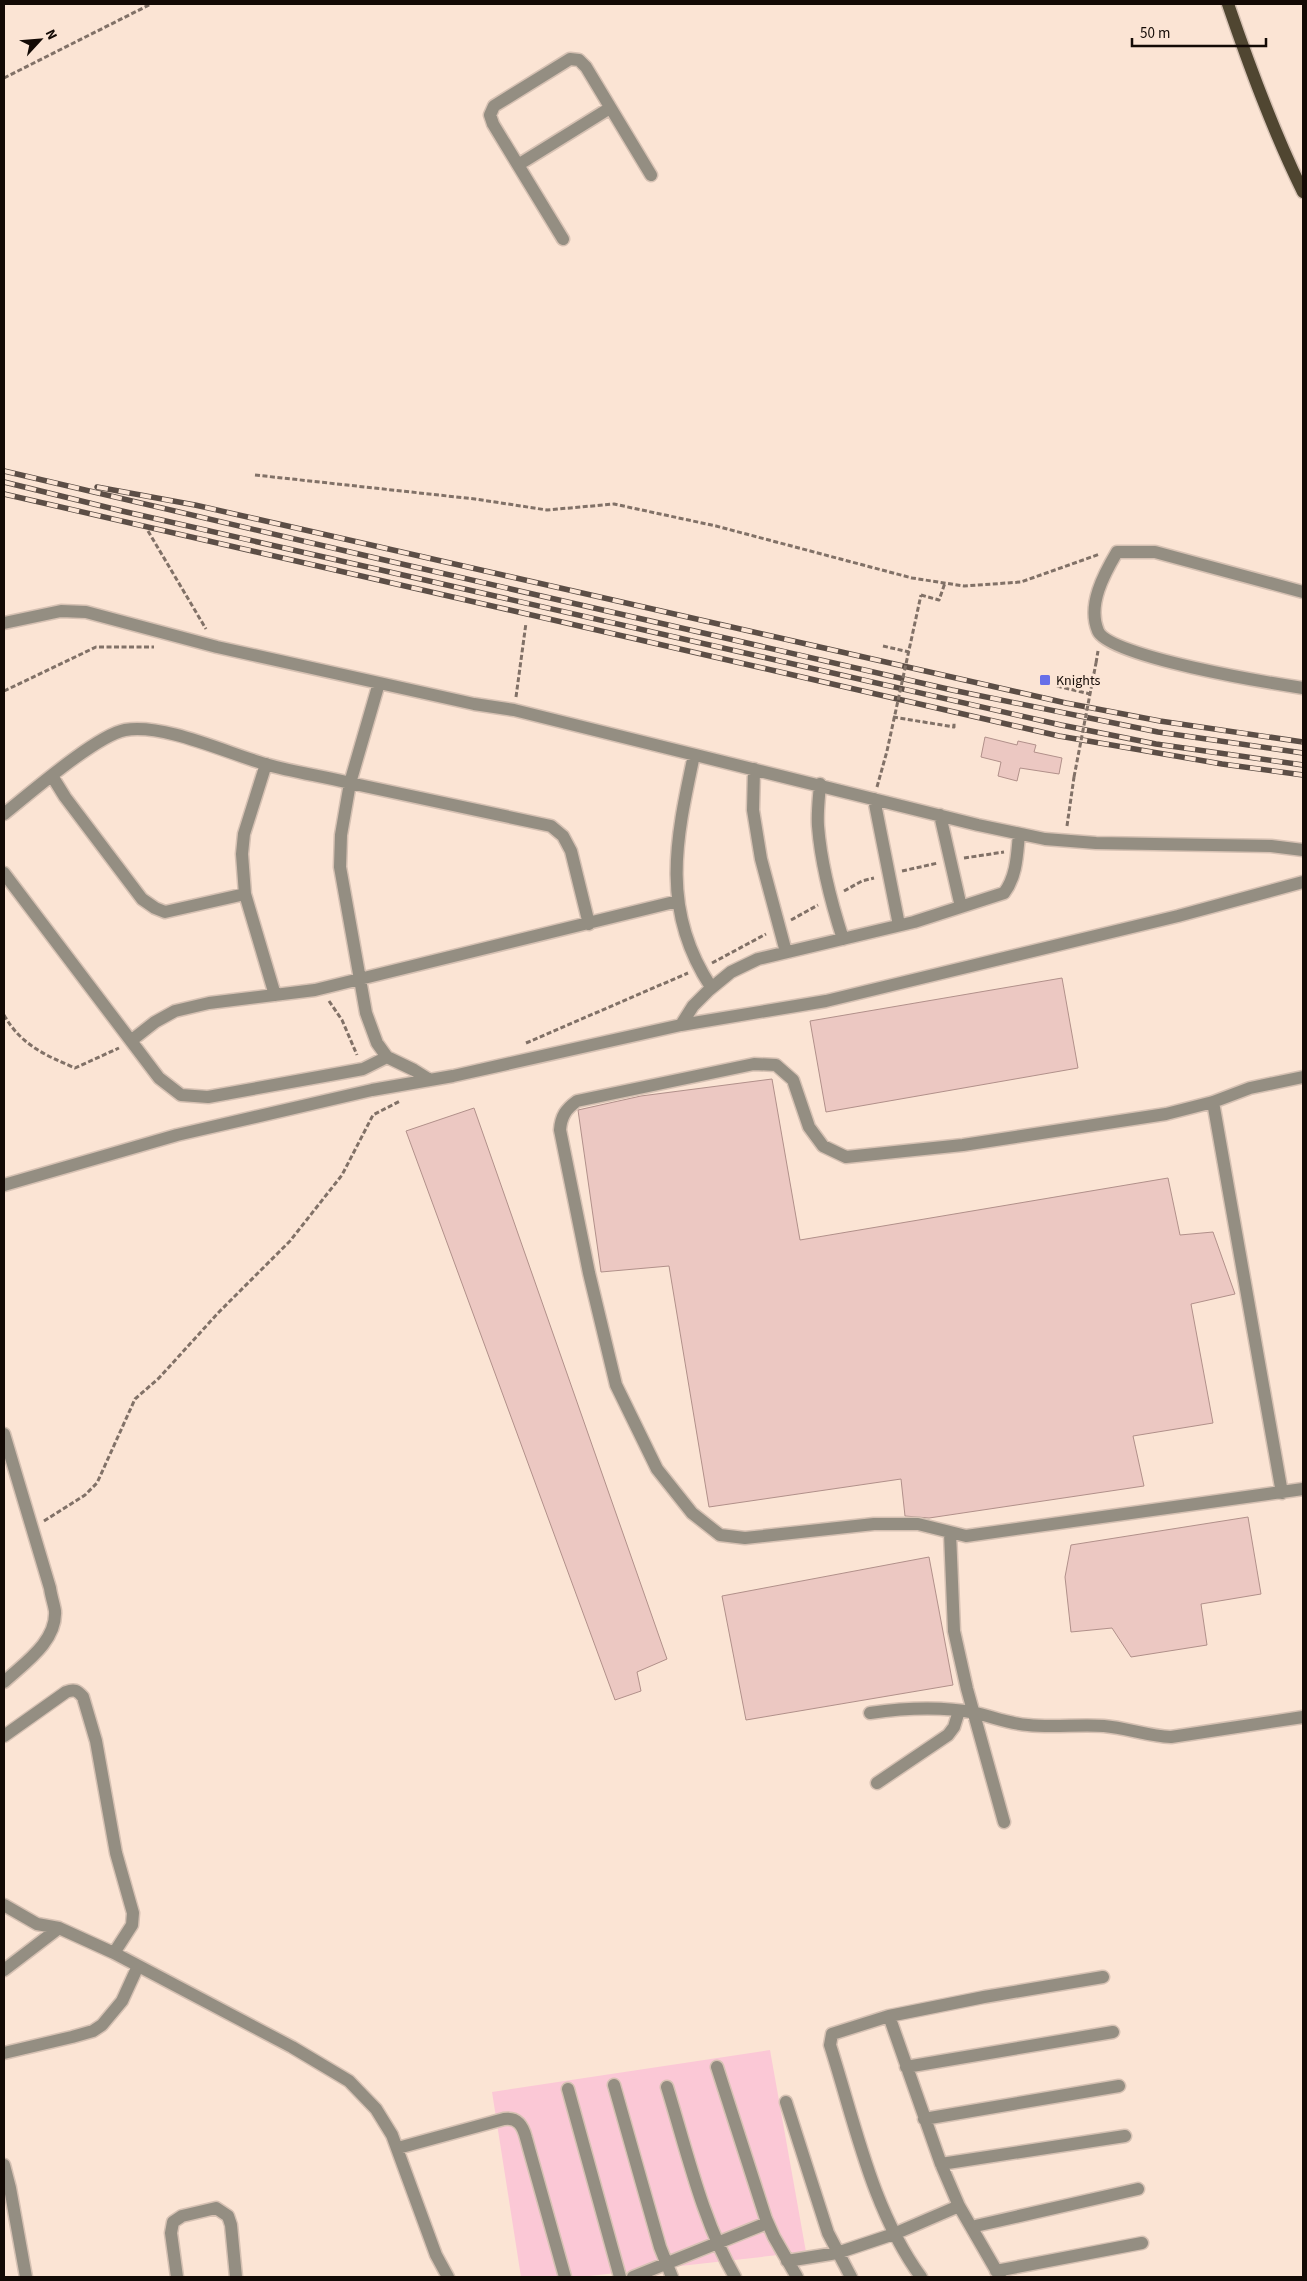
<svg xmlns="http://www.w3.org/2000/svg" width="1307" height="2281" font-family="'Source Sans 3',sans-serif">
<rect width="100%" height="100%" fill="#fbe4d4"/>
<!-- green -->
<path fill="#fbc8d6" d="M770,2050L806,2252L580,2277H521L492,2092Z"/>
<!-- building -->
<path fill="#ecc8c2" stroke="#b1908a" d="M985,737L1017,745L1018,741L1036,745L1034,752L1062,758L1059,774L1020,768L1017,781L998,776L1001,762L981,757Z
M1062,978L1078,1068L826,1112L810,1021Z
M772,1079L800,1240L1168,1178L1180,1235L1213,1232L1235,1294L1191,1304L1213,1423L1133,1436L1144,1486L929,1518L905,1516L901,1479L709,1507L669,1266L601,1272L578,1110L641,1096Z
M474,1108L667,1659L637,1672L641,1691L615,1700L406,1131Z
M1248,1517L1261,1594L1201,1604L1207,1645L1131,1657L1112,1628L1071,1632L1065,1577L1071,1545Z
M929,1557L953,1685L746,1720L722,1596Z"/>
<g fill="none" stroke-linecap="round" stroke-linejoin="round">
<!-- minor casing -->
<g stroke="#d6c1b3" stroke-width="15">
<path id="minor" d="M518,165L610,108
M563,239L493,124L490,115L494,106L570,59L579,60L586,67L651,175
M1303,592L1155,552H1117C1104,574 1087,605 1098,631C1109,657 1270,683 1303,688
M4,623L61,611L86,612L217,647L474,704L514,710L978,825L1045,839L1096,843L1271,846L1303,850
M694,755C676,839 660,910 711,987
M754,769L753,810L761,859L786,952
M52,776L65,797L142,899L155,908L165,912L245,894L242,854L244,834L266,764
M820,784C819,798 817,812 818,826C821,865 831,902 843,939
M874,799L899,925
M4,814C29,794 97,735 125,730C163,723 227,753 265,764C292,772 322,776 350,783L379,683
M940,815L961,907
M4,873L159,1078L181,1095L208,1097L363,1069L387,1057
M245,894L275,995
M681,1025L693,1006L709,990L731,972L758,959L914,922L1004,893C1017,876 1017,854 1019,834
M132,1040L155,1022L175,1011L209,1003L315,990L678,901
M1303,1077L1250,1088L1213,1102L1166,1114L963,1145L846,1157L823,1146L809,1127L793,1080L776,1065L754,1064L577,1101C566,1109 561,1116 560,1130L589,1273L616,1385L657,1469L692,1513L720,1535L745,1538L874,1524H918L966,1536L1303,1489
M430,1080L414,1070L387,1057L377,1043L366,1013L340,867L341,835L350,783L551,826L563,836L571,851L589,924
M1213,1102L1282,1493
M4,1185L177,1135L372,1090L453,1076L681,1025L826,1001L1178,916L1303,882
M4,1434L50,1588C51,1596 54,1604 55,1611C57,1642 23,1664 4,1682
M950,1533L954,1631L967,1689L1004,1822
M870,1713C905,1708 941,1706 976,1713C993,1717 1010,1724 1028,1725C1053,1728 1079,1724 1104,1726C1127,1728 1148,1736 1171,1737L1303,1717
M4,1736L66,1692C74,1689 77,1690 83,1697L96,1741L116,1853L133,1913L132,1925L114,1953
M877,1783L948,1735L954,1727L959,1711
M4,1905L37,1924L59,1928L114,1953L292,2047L349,2081L376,2109L392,2135L436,2255L448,2277
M4,1970L59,1928
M889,2016L941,2164L959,2206L1000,2277
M4,2053L72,2037L93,2031L102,2025L122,2001L138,1966
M717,2067L766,2219L774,2237L797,2277
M906,2067L1113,2032
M614,2085L660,2247L672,2277
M667,2087C686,2148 703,2223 735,2277
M568,2089L620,2277
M786,2102L828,2233L851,2277
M924,2119L1119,2086
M398,2148L504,2119C518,2117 523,2126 526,2138L565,2277
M941,2164L1125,2136
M4,2165L10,2188L26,2277
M971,2227L1138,2189
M787,2261L837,2253L894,2234L959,2206
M996,2271L1142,2243
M177,2277L171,2233L173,2222L182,2216L216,2208L228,2216L231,2225L236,2277
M633,2277L767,2223
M921,2277C872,2210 855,2123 830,2045L832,2034L889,2016L984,1997L1103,1977"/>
</g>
<!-- major casing -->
<g stroke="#d6c1b3" stroke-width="15">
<path id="major" d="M1228,4C1250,68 1273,131 1303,192"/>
</g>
<!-- path -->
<path stroke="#817167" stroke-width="3" stroke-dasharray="5 2.5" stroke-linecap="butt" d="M4,78L151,4
M255,475L475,499L547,510L614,504L716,526L912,578L964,586L1021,582L1100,554
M148,531L206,629
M921,595L939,600L945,583
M883,646L909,652
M1096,663L1098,651
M1057,686L1090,694
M4,691L96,647H154
M516,697L526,623
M893,717L954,727V723
M877,787L887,751
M1067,826L1074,777
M964,858L1004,852
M902,871L938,863
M844,891L862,881L874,878
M791,920L818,905
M712,963L766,934
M329,1001L342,1020L357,1055
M4,1015C21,1045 45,1055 75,1068L119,1048
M526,1043L688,973
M44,1521L85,1495L97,1483L135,1399L159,1378L219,1312L290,1241L342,1175L373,1115L400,1101"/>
<!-- minor -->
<use href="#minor" stroke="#948e82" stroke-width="12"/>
<!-- major -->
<use href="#major" stroke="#504631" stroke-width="12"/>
<!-- rail casing -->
<g stroke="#5c4e46" stroke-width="5.5">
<path id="rail" d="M4,471L380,559L952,690L1158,732L1303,753
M4,482L122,511L1061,725L1156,744L1303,765
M97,487L195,505L1066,703L1160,721L1303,742
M4,494L1059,736L1222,764L1303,775"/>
</g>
<!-- rail -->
<use href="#rail" stroke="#fbe4d4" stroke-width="4" stroke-dasharray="11" stroke-linecap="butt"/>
<!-- path-bridge -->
<path stroke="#817167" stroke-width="3" stroke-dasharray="5 2.5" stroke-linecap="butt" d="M887,751L921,595
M1074,777L1096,663"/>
</g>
<!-- markers -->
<rect fill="#676fe8" stroke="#fbe4d4" stroke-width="2" x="1039" y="674" width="12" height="12" rx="2.5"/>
<g text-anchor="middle" stroke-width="5" stroke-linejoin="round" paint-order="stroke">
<!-- poi labels -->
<g font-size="14" fill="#130a05" stroke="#fbe4d4" text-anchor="start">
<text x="1056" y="685">Knights</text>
</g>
</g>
<!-- border -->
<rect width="1307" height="2281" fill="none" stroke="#130a05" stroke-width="10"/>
<!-- north arrow -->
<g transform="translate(40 40) rotate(64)" stroke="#fbe4d4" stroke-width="4" paint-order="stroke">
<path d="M0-4L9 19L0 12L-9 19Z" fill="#130a05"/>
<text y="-8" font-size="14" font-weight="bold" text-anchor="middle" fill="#130a05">N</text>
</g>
<!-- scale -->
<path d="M1132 38v8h134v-8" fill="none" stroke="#130a05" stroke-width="2.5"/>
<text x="1140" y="38" font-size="15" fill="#130a05" stroke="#fbe4d4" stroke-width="4" paint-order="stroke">50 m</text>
</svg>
